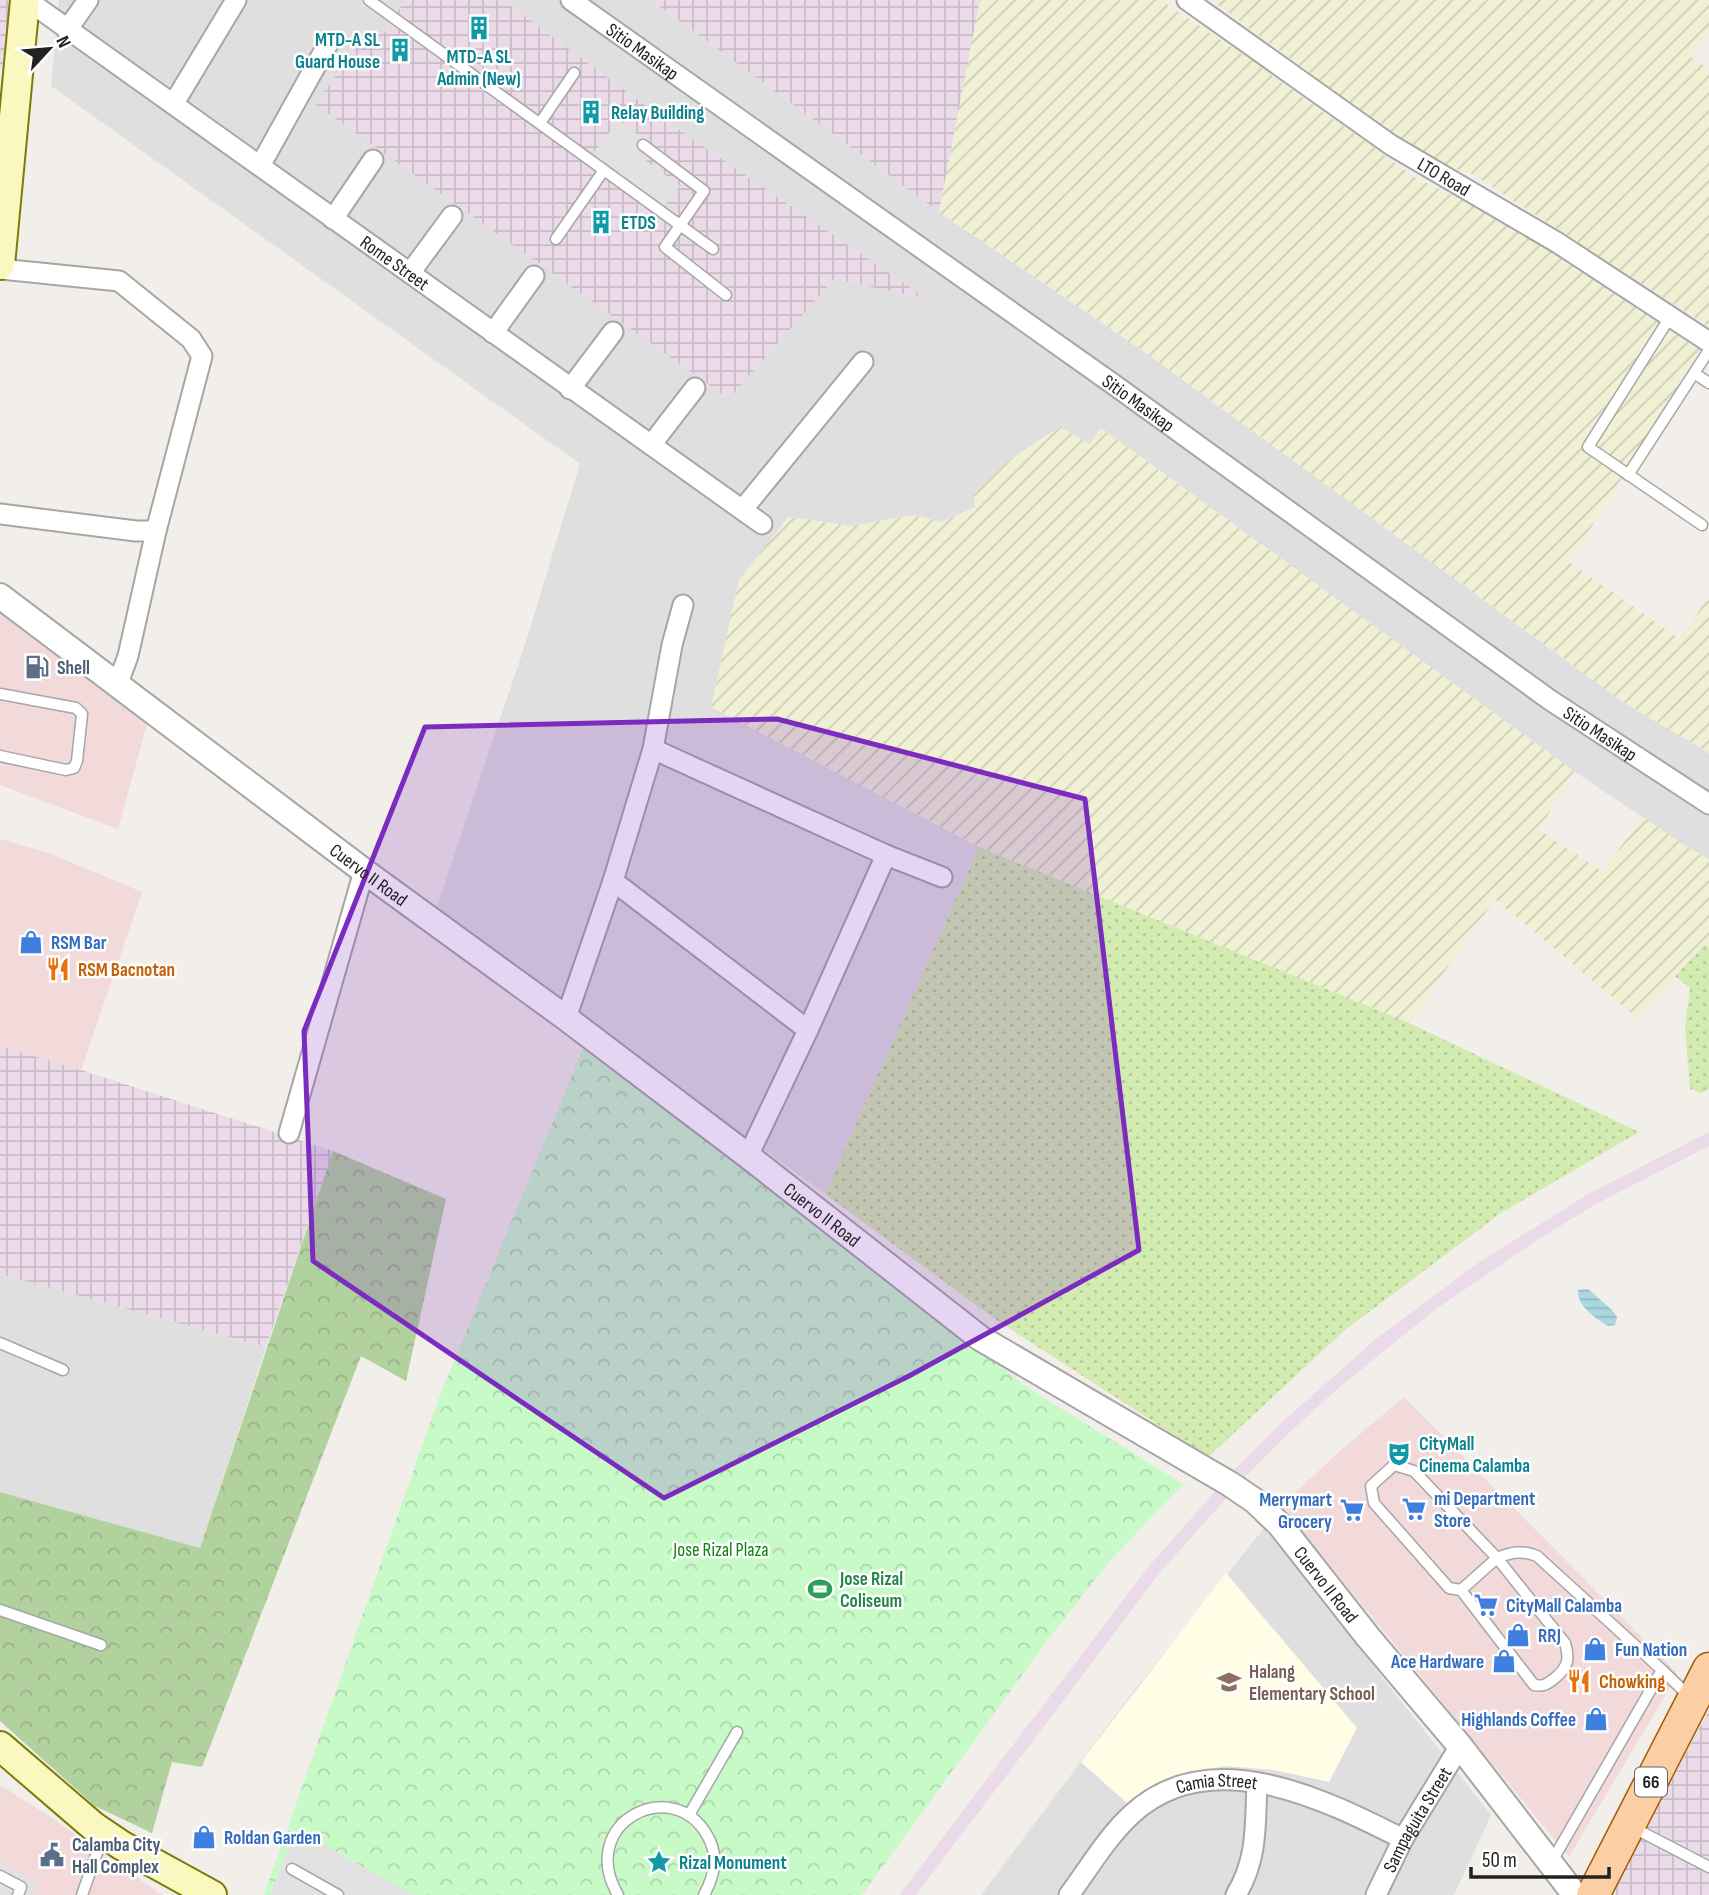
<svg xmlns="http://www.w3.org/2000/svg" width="1709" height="1895" font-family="'Sofia Sans Condensed',sans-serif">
<defs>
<pattern id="industrial-grid" width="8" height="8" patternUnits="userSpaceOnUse" patternTransform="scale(1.75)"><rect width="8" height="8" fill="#ebdbe9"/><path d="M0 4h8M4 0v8" fill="none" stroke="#c9bcc8"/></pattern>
<pattern id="farmland-furrows" width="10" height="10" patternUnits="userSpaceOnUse" patternTransform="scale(1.75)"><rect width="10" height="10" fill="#f0f0d5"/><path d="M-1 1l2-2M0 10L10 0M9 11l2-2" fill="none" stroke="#ceceb7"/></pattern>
<pattern id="grass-dots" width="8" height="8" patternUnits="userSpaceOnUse" patternTransform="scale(1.75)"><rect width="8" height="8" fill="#d2ebb0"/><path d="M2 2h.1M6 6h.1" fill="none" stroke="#b4c997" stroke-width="1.8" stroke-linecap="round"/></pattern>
<pattern id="forest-crowns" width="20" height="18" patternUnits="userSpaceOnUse" patternTransform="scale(1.75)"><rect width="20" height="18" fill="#b1d19e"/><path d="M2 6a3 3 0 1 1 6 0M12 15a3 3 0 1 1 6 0" fill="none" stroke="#98b388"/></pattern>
<pattern id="park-crowns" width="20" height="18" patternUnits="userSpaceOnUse" patternTransform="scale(1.75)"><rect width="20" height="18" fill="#c8fac8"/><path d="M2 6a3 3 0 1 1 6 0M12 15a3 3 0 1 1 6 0" fill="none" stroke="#acd6ac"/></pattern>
<pattern id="water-rules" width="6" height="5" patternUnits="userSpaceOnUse" patternTransform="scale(1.75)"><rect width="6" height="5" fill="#aad8df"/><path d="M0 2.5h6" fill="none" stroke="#92b9bf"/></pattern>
</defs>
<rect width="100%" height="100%" fill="#f2eee9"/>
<!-- residential -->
<path fill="#e0dfdf" d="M59,0H405L385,32L729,399L834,279L925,298L669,123L503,0H651L939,212L1146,353L1623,702L1709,753V859L1685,846L1574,771L1101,428L1090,444L1059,427L1008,461L974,494L975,507L942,522L912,515L852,526L788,517L711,707L979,847L825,1194L435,912L523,651L580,464L51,86Z
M0,1274L266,1347L200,1548L0,1492Z
M1264,1528L1491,1815L1454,1895H981L1133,1692Z"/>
<!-- commercial -->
<path fill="#f2d9da" d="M0,610L147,724L118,829L0,785Z
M0,839L49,853L142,892L81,1070L0,1046Z
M1404,1397L1678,1674L1569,1857L1281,1506L1340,1451Z
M0,1785L46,1814L162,1895H0Z"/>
<!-- industrial -->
<path fill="url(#industrial-grid)" d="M0,0H13L5,68H0Z
M405,0H503L669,123L927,299L834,279L729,399L315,104L368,32H385Z
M651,0H980L939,212Z
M0,1046L81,1070L333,1151L266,1347L0,1274Z
M1709,1710V1895H1611Z"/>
<!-- education -->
<path fill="#fffde5" d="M1226,1573L1357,1728L1329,1782L1274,1770L1225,1766L1186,1773L1148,1790L1129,1805L1081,1762Z"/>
<!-- railway -->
<path fill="#ebdbe9" d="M1709,1132V1146L1596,1204L1542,1237L1436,1309L1336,1390L1289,1433L1244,1478L1159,1574L916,1895H899L1149,1566L1235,1469L1280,1424L1377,1338L1481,1261L1590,1193Z"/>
<!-- farmland -->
<path fill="url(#farmland-furrows)" d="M980,0H1160L1248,58L1416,178L1485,210L1708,342L1569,562L1680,639L1709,596V753L1623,702L1146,353L939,212Z
M1211,0H1709V34L1690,56L1709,70V327L1472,174L1426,159Z
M1060,427L1090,444L1101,428L1574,771L1539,830L1603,872L1642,816L1685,846L1709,859V947L1705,945L1637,1018L1495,899L1409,1023L979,847L711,707L739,580L788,517L852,526L912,515L942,522L975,508L974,494L1008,461Z"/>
<!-- grass -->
<path fill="url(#grass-dots)" d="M979,847L1409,1023L1639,1132L1501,1213L1345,1330L1208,1457L998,1321L825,1194Z
M1705,944L1709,947V1089L1702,1093L1690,1089L1685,1026L1690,988L1675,976Z"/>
<!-- forest -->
<path fill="url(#forest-crowns)" d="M333,1151L446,1199L406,1381L361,1356L202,1767L172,1762L152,1833L95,1806L0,1721V1492L200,1548Z"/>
<!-- park -->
<path fill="url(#park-crowns)" d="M583,1049L870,1262L1028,1388L1183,1484L1109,1562L1049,1638L862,1895H264L440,1395Z"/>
<!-- parking -->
<path fill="#e2e2e2" d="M619,120L646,141L637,154L680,186L664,207L592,155Z
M295,1829L414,1895H270Z
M0,1862L37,1882L33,1895H0Z"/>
<!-- water -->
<path fill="url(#water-rules)" d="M1588,1289L1612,1310L1617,1317L1615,1325L1608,1326C1596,1319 1576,1305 1578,1290Z"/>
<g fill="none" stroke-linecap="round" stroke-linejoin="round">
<!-- service casing -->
<g stroke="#a6a6a6" stroke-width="13">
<path id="service" d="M369,0L713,249
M540,123L574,73
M643,145L704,191L665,247L726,295
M556,239L604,170
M1670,317L1588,447L1702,525
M1694,373L1709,383
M1628,475L1709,350
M0,694L76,708L82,714L77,761L74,768L66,770L0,756
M0,1343L63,1370
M1461,1590L1497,1558L1565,1643C1570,1659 1568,1667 1555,1678C1547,1684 1544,1687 1534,1685L1461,1590L1449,1588L1374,1503L1371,1486L1394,1465L1414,1471L1497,1558C1512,1552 1522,1550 1537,1556L1662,1670L1551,1863
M0,1610L101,1645
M1662,1670L1690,1697
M689,1815L737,1732
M1632,1827L1709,1867
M292,1869L338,1895
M0,1876L21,1887L18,1895
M82,1895L103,1836
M618,1895C576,1823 672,1774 707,1835C719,1855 715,1875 704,1895"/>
</g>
<!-- minor casing -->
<g stroke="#a6a6a6" stroke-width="23">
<g id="minor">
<path id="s1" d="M27,0L762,524"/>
<path id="s2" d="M571,0L1113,384L1550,700L1709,804"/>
<path id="s3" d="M1187,0L1391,145L1558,243L1709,342"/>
<path d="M67,30L88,0"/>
<path d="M174,103L236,0"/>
<path d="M260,166L329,42"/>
<path d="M333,219L373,160"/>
<path d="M0,269L119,281L191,339L202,356L156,531H136L0,514"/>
<path d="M410,273L452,216"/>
<path d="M493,333L534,276"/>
<path d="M570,389L613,332"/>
<path d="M651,445L695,388"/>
<path d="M743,509L863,362"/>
<path d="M118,683L128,656L156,531"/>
<path d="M653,749L886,855L942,877"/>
<path d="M613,881L808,1030"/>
<path d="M566,1018L613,881L653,749L672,645L683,605"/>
<path d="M289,1133L364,871"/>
<path d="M748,1156L808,1030L886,855"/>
<path id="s4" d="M1069,1895C1089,1868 1107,1837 1132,1814C1210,1742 1324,1799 1403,1839"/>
<path d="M1236,1895C1258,1858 1255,1825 1257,1783"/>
<path id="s5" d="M1376,1895L1403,1839L1460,1746"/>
</g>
</g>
<!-- tertiary casing -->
<g stroke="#a6a6a6" stroke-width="28">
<g id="tertiary">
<path id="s6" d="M0,596L364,871L566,1018L748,1156L980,1338L1230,1484L1255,1501L1280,1525L1368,1637L1460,1746L1575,1895"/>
</g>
</g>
<!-- secondary casing -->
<g stroke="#7b7d05" stroke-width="32">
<path id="secondary" d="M0,265L25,0
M0,1746L93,1826L121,1845L212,1895"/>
</g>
<!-- primary casing -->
<g stroke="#a05d00" stroke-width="35">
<path id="primary" d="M1593,1895L1709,1669"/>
</g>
<!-- service -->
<use href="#service" stroke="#fff" stroke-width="10"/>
<!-- minor -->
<use href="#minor" stroke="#fff" stroke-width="19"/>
<!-- tertiary -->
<use href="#tertiary" stroke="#fff" stroke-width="24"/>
<!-- secondary -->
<use href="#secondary" stroke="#faf8bf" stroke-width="28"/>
<!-- primary -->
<use href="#primary" stroke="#fccea4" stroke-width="32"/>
</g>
<!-- marked area -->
<path fill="#7b2cbf" fill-opacity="0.2" stroke="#7b2cbf" stroke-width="5" stroke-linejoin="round" d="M777,719L1085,799L1139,1250L909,1376L664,1498L313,1261L304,1031L425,727Z"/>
<!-- icons -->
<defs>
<g id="building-bare" transform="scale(1.89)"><path d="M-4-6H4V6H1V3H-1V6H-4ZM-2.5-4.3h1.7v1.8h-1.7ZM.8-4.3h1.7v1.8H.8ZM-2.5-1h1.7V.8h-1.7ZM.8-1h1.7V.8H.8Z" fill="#0f9aa8" stroke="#fff" stroke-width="2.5" paint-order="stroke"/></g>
<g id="fuel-bare" transform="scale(1.89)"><path d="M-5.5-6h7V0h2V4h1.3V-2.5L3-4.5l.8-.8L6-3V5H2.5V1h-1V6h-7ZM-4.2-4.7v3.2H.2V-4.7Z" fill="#5c6f8a" stroke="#fff" stroke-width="2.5" paint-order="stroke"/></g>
<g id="shop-bare" transform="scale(1.89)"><path d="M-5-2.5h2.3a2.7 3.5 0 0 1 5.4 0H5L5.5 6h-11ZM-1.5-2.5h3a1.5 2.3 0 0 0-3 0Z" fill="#3f7fe0" stroke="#fff" stroke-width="2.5" paint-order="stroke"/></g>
<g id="restaurant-bare" transform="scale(1.89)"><path d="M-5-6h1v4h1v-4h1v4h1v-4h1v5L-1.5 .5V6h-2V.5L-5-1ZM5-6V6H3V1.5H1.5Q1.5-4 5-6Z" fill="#e8710a" stroke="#fff" stroke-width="2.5" paint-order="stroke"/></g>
<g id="theatre-bare" transform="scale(1.89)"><path d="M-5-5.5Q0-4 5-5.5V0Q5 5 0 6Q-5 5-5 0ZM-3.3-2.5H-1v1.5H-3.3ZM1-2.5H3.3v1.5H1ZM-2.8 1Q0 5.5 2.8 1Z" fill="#0f9aa8" stroke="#fff" stroke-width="2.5" paint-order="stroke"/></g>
<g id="supermarket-bare" transform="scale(1.89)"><path d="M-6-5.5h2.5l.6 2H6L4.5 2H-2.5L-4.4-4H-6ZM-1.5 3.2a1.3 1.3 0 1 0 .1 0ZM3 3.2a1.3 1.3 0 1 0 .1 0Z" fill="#3f7fe0" stroke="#fff" stroke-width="2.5" paint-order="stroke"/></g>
<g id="stadium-bare" transform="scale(1.89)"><path d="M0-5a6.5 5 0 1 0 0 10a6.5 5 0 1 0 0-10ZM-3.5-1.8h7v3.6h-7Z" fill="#2e9e5b" stroke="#fff" stroke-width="2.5" paint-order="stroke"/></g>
<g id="school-bare" transform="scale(1.89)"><path d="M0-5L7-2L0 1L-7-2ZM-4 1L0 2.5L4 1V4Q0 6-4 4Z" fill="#8d6e63" stroke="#fff" stroke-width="2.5" paint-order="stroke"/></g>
<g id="civic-bare" transform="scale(1.89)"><path d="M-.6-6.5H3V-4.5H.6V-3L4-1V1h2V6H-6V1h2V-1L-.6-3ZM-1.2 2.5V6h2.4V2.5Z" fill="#5c6f8a" stroke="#fff" stroke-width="2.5" paint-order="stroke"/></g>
<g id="sight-bare" transform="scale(1.89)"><path d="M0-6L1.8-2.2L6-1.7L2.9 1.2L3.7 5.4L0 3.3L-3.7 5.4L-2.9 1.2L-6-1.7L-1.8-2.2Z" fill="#0f9aa8" stroke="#fff" stroke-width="2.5" paint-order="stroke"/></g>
</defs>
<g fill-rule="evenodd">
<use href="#building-bare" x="479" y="28"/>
<use href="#building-bare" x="400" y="50"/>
<use href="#building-bare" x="591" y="112"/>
<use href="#building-bare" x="601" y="222"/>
<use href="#fuel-bare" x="37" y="667"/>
<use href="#shop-bare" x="31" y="942"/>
<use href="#restaurant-bare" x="58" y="969"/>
<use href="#theatre-bare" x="1399" y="1454"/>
<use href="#supermarket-bare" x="1414" y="1509"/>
<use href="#supermarket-bare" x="1352" y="1510"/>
<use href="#stadium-bare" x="820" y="1589"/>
<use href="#supermarket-bare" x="1486" y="1605"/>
<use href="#shop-bare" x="1518" y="1635"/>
<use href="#shop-bare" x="1595" y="1649"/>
<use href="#shop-bare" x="1504" y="1661"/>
<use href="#restaurant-bare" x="1579" y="1681"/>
<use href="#school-bare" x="1229" y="1682"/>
<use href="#shop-bare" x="1596" y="1719"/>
<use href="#shop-bare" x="204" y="1837"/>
<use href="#civic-bare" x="52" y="1855"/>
<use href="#sight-bare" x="659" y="1862"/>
</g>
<g text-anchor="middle" stroke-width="5" stroke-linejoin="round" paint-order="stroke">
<!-- shield labels -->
<rect fill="#fff" stroke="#646464" stroke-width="2" x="1635" y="1767.5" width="32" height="29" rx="5"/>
<g font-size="18" font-weight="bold" fill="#222">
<text x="1651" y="1788">66</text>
</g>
<!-- culture labels -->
<g font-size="19" font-weight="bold" fill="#0d838f" stroke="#fff" text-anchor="start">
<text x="380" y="46" text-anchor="end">MTD-A SL<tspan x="380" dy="22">Guard House</tspan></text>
<text x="479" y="63" text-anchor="middle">MTD-A SL<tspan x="479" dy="22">Admin (New)</tspan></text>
<text x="611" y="119">Relay Building</text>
<text x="621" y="229">ETDS</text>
<text x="1419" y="1450">CityMall<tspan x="1419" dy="22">Cinema Calamba</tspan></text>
<text x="679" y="1869">Rizal Monument</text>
</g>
<!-- street labels -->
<g font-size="19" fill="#222" stroke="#fff">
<text dy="7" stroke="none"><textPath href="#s2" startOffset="88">Sitio Masikap</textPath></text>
<text dy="7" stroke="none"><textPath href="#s3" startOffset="312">LTO Road</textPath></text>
<text dy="7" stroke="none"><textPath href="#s1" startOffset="452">Rome Street</textPath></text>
<text dy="7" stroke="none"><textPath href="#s2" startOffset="696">Sitio Masikap</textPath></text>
<text dy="7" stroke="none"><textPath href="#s2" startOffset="1264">Sitio Masikap</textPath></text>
<text dy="7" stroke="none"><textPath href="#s6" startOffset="462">Cuervo II Road</textPath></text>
<text dy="7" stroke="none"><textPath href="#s6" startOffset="1029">Cuervo II Road</textPath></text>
<text dy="7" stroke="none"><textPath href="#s6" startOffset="1659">Cuervo II Road</textPath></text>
<text dy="7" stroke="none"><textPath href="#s4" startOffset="196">Camia Street</textPath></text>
<text dy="7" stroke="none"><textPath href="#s5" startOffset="86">Sampaguita Street</textPath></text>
</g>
<!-- service labels -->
<g font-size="19" font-weight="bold" fill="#4e5e75" stroke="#fff" text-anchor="start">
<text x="57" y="674">Shell</text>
<text x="72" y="1851">Calamba City<tspan x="72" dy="22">Hall Complex</tspan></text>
</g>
<!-- shop labels -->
<g font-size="19" font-weight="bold" fill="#366cbe" stroke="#fff" text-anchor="start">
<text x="51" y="949">RSM Bar</text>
<text x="1434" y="1505">mi Department<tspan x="1434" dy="22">Store</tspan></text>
<text x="1332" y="1506" text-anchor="end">Merrymart<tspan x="1332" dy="22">Grocery</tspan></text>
<text x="1506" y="1612">CityMall Calamba</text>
<text x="1538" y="1642">RRJ</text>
<text x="1615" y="1656">Fun Nation</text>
<text x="1484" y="1668" text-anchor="end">Ace Hardware</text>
<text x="1576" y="1726" text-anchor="end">Highlands Coffee</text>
<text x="224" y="1844">Roldan Garden</text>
</g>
<!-- food labels -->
<g font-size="19" font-weight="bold" fill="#c56008" stroke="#fff" text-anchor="start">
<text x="78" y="976">RSM Bacnotan</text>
<text x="1599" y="1688">Chowking</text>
</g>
<!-- park labels -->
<g font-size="19" fill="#0c840c" stroke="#fff">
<text x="721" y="1556">Jose Rizal Plaza</text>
</g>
<!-- leisure labels -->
<g font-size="19" font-weight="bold" fill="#27864d" stroke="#fff" text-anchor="start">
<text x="840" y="1585">Jose Rizal<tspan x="840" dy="22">Coliseum</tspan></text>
</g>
<!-- education labels -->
<g font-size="19" font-weight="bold" fill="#785e54" stroke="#fff" text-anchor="start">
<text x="1249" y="1678">Halang<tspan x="1249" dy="22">Elementary School</tspan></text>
</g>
</g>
<!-- north arrow -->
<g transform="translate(49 49) rotate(64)" stroke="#ffffff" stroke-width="5" paint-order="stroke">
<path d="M0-5L12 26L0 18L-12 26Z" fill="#222222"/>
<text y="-10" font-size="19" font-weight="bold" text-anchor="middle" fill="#222222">N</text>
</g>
<!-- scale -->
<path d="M1471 1867v10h138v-10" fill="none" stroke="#222222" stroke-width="3.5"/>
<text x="1482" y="1867" font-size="21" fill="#222222" stroke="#ffffff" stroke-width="5" paint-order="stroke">50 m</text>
</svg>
